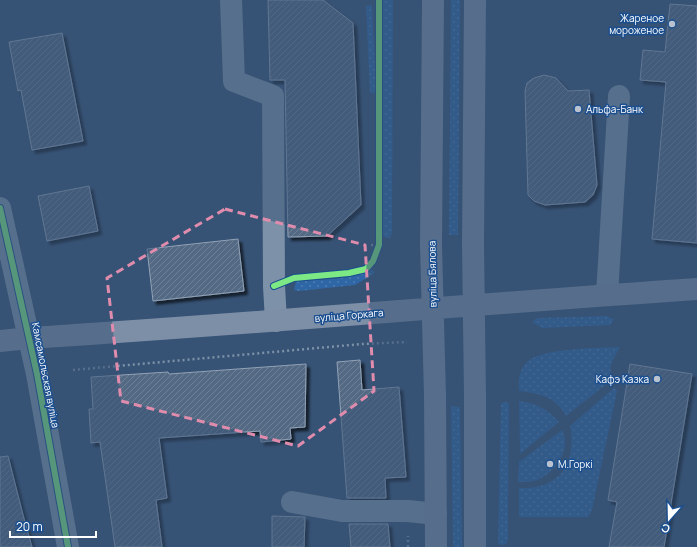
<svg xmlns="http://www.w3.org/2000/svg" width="697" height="547" font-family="Manrope,sans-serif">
<defs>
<pattern id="grass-dots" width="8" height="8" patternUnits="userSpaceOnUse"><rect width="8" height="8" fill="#2f66a5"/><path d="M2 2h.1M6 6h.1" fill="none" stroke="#4e7db2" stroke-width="1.8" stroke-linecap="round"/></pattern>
<pattern id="building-hatch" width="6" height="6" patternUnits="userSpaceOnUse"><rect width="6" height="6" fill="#526984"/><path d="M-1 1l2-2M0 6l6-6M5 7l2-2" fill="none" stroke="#6c8096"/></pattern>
<filter id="shadow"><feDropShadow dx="3.5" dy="3.5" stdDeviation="1" flood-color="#0009"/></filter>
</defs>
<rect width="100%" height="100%" fill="#365274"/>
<!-- grass -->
<path fill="url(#grass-dots)" d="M383,0H393L392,233L390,238H385L383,234Z
M451,0H460L458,235H449Z
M372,5L376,93H370L366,6Z
M371,268L375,273L355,285L299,291L294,290L296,281C320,279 350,281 371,268Z
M606,316L614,319L611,325L542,328L532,322L537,318Z
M620,347C615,358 606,366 613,379L566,416C555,396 540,394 519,391C518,380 519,370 527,362C540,348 599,348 620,347Z
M615,387L617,391L592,510L588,517H519V488C559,490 577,464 570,426Z
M519,401C536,403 548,409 559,422L520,454Z
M503,402H507L509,405L508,541L506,544L501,545L498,543L501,404Z
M451,406L460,407L462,547H453Z
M562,430C563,433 565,436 565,439C567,457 550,477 534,481C529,482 523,482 518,482L519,462Z"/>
<!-- building -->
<path fill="url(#building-hatch)" stroke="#92a2b6" filter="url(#shadow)" d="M268,0H323L353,23L361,205L327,236L288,237L285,80H270Z
M670,4L697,6V243L652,239L666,82L640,80L643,50L665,52Z
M62,33L83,141L32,150L21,90L18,91L9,42Z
M544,75L556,78L568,91L589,90L597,185L593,195L585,202L545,205L534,201L528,195L525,91L527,83L534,78Z
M89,186L98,231L47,241L38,196Z
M238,239L244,291L153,301L147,249Z
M360,360L362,390L399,387L406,477L385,478L386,498H347L337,362Z
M306,364L305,427L290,428L291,439L261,442L260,431L159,438L167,498L156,500L162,547H115L100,442L91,443L89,409H93L91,377L168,372L169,374Z
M630,364L692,374L664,547H609L617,502L608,500Z
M8,456L23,515L32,547H0V457Z
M272,516L305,517L304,547H272Z
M349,524H388L390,547H351Z"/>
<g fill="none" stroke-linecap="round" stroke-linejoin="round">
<!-- path -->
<path stroke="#7d92a8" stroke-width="2.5" stroke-dasharray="2 3" stroke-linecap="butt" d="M371,245H379
M73,370L362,344L407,342
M408,547V536"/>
<!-- minor -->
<path stroke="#7d92a8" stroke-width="22" d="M231,0L234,81L273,96L274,286L276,321
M0,208L37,374L68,547
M607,295L619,96
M292,502L342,511H408L436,514"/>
<!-- major -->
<path stroke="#7d8ea7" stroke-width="22" d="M433,0L431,245L435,396L436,547
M0,341L29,338C252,324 474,304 697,289
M475,547V396L473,244L475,0"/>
<!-- cycleway casing -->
<g stroke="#1b4f8f" stroke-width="8">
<path id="cycleway" d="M0,208L37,374L68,547
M274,286L294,278L349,273L366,269L373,261L379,245V0"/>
</g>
<!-- cycleway -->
<use href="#cycleway" stroke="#7ce984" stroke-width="6"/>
</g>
<!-- marked area -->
<path d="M0 0H697V547H0ZM225,209L365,245L374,391L298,446L121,401L107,278Z" fill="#365274" fill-opacity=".55" fill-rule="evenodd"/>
<path fill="none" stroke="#e08cad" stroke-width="3" stroke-dasharray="8 5" stroke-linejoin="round" d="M225,209L365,245L374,391L298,446L121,401L107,278Z"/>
<!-- markers -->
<g fill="#b9c2ce" stroke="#1b4f8f" stroke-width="1.5">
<circle cx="672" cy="24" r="4"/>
<circle cx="578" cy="109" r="4"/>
<circle cx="657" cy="379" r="4"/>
<circle cx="550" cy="464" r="4"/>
</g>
<g text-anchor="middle" stroke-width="3" stroke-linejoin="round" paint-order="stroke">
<!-- poi labels -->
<g font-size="10" fill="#fff" stroke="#1b4f8f" text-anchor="end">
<text x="664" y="22">Жареное<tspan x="664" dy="12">мороженое</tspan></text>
<text x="586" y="113" text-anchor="start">Альфа-Банк</text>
<text x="649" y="383">Кафэ Казка</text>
<text x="558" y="468" text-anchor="start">М.Горкі</text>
</g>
<!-- street labels -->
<g font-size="10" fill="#fff" stroke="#1b4f8f">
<text transform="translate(432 274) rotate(-91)" y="4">вуліца Бялова</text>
<text transform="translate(349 315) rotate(-5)" y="4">вуліца Горкага</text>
<text transform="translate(46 375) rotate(79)" y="4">Камсамольская вуліца</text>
</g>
</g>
<!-- north arrow -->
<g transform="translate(669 519) rotate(200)" stroke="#1b4f8f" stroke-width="3" paint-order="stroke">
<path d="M0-3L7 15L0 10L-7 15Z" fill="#ffffff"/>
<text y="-6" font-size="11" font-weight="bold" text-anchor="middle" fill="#ffffff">С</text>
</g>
<!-- scale -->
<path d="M10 531v6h86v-6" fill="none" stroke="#ffffff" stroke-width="2"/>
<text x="16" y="531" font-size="12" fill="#ffffff" stroke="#1b4f8f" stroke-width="3" paint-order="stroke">20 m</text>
</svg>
